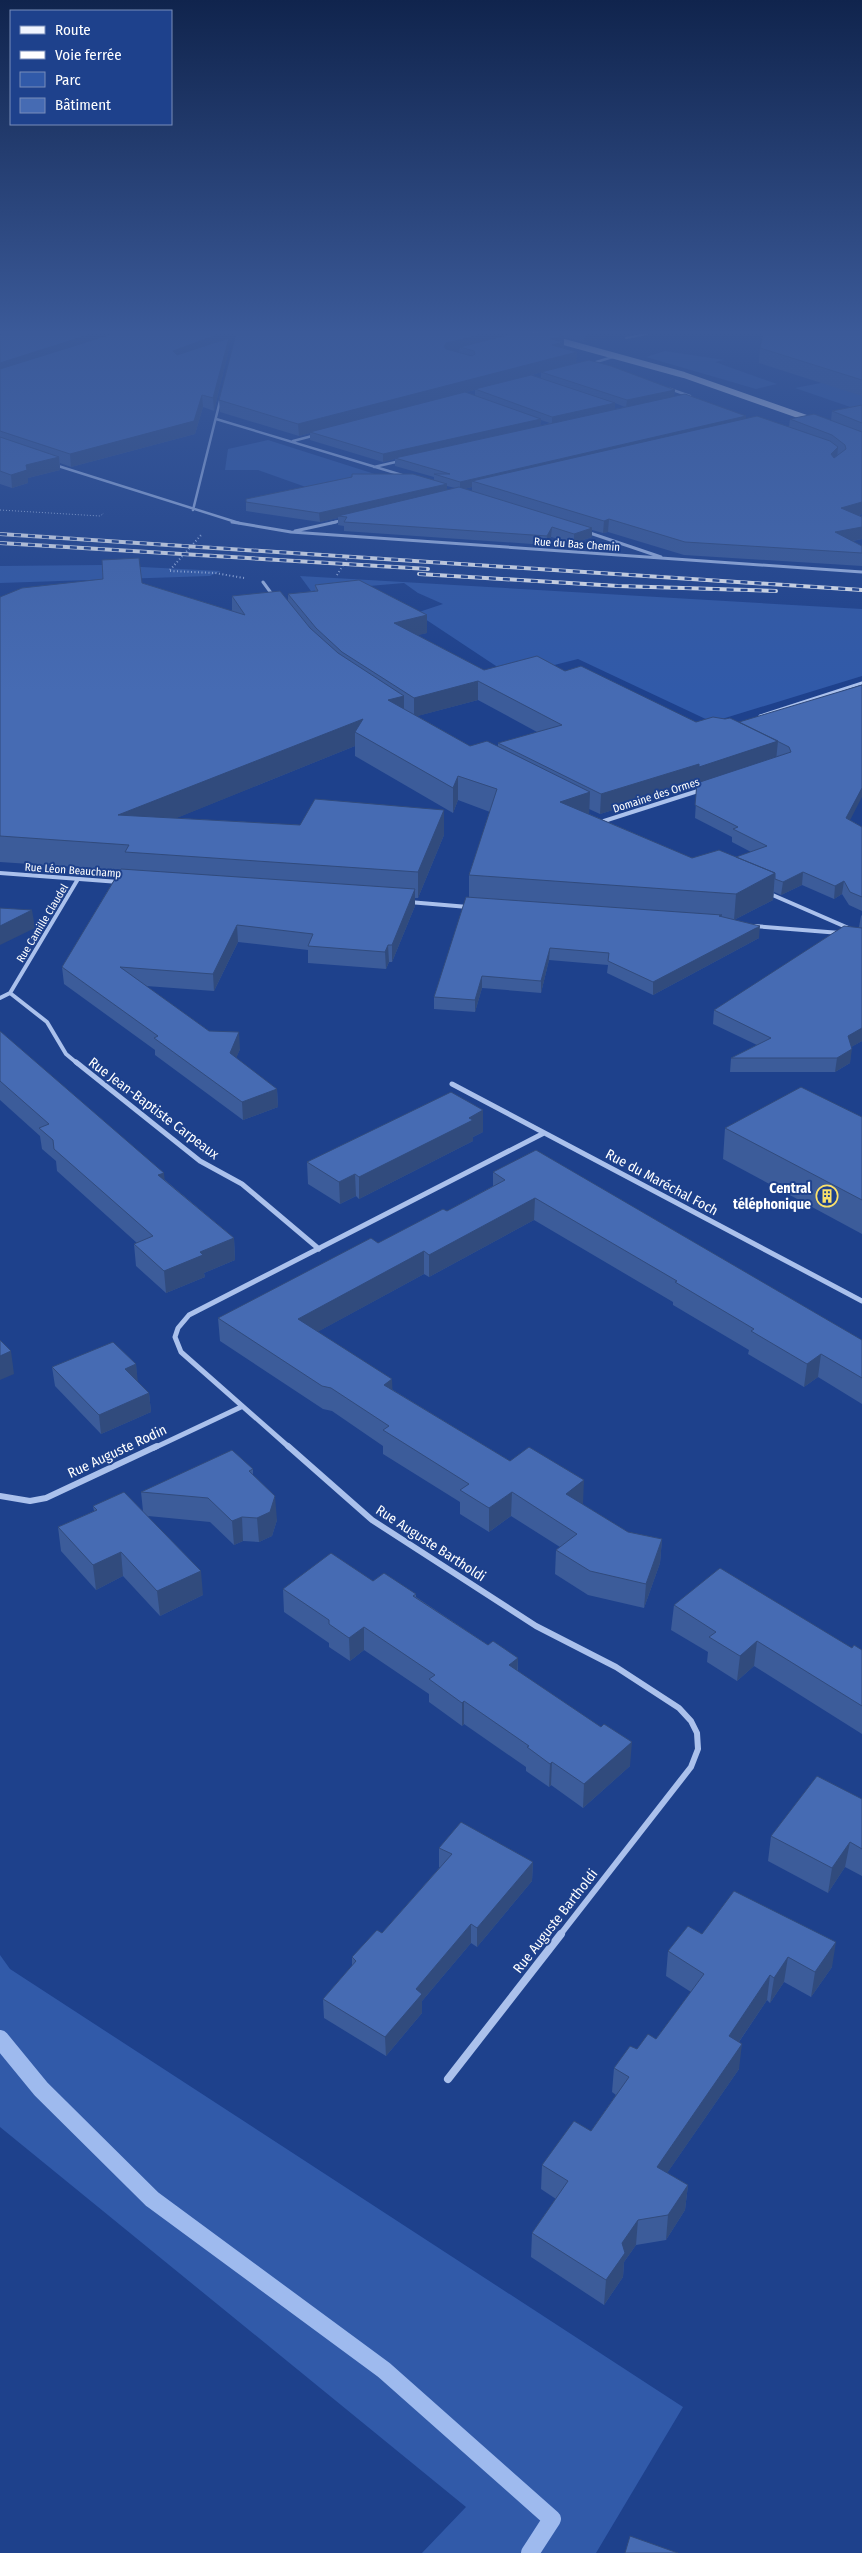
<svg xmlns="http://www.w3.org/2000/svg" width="862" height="2553" font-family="'Fira Sans Condensed',sans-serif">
<rect width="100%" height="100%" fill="#1e418c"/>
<!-- green -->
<path fill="#315aa9" d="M665,351L724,360L715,362L777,384L756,389L646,357Z
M862,375V411L795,388Z
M268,440L381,476L317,491L258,470H225L228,449Z
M102,565L221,571L210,576L0,583V566Z
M300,576L862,609V676L712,722L578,659L511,676L416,613L443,604L418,593L404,583L311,591Z
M0,1955L10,1969L683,2407L596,2553H422L466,2507L0,2127Z"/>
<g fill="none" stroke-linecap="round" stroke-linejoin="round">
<!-- stream -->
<path stroke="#9ebaee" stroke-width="18" d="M0,2039L41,2089L152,2199L384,2370L552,2519L530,2553"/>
<!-- path-far1 -->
<path stroke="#abc1ec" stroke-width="1" stroke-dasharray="1 2" stroke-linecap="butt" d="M0,510L100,516L104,513"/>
<!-- path -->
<path stroke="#abc1ec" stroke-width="2" stroke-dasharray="1 2.5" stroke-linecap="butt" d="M170,570L202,534
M170,571L215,573L244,578
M337,575L348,557"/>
<!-- service -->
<path stroke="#abc1ec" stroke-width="2" d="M626,338L647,334"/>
<!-- minor-far5 -->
<path stroke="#abc1ec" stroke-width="2.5" d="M593,363L616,356
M670,389L690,396
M216,419L402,475
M293,441L316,435
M55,465L239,523
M374,467L400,461
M193,510L221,397
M331,523L343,520"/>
<!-- minor-far4 -->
<path stroke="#abc1ec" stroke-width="3" d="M232,522L291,532L862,572
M295,531L336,522
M587,532L661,557
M263,582L274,597
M760,716L862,683"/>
<!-- minor-far3 -->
<path stroke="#abc1ec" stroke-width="4" d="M604,821L701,790
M0,873L119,882
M768,893L862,934
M409,902L468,907
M754,926L840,933
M10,993L47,1022L66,1054L78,1064
M0,998L10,993L78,879"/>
<!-- minor-far2 -->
<path stroke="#abc1ec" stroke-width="5" d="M76,1062L200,1161L242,1184L319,1249
M452,1084L862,1301
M154,1448L241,1407
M290,1448L181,1352L175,1337L178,1328L189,1315L544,1133"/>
<!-- minor-far1 -->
<path stroke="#abc1ec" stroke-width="6" d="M288,1446L372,1520L536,1626L616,1667L679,1708L691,1721L697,1733L698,1749L691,1767L560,1935
M0,1496L30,1501L46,1498L157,1446"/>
<!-- minor -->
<path stroke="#abc1ec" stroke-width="8" d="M448,2079L561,1934"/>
<!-- primary -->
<path stroke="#f0f4ff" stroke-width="6" d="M535,334L684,375L818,422"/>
<!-- rail casing -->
<g stroke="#fff" stroke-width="4">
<path id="rail" d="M0,534L862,590
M0,543L428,569
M419,574L618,586L776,591"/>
</g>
<!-- rail -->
<use href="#rail" stroke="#1e418c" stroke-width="2.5" stroke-dasharray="7" stroke-linecap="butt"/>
</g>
<!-- wall -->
<path fill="#3c5c9a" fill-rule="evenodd" d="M0,334H234L231,342L229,343V349L214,411L203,407L195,434L71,467L60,463V470L28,478V483L12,488L0,484Z
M236,334H619L584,342L564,337V348L577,352L576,363L675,390L674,396L746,416V419L789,427L790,419L831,421L832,411L862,405V514L859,515L862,517V539L853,541L862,546V566L684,555L608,532L603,533L592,530V537L574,543L551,537L546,545L344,531V526L338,525V518L320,522L246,511V499L434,480V477L395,466V459L383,462L310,440V433L299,436L220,412L219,400ZM541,372V378L532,375ZM475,390V396L466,392ZM615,403L625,407L615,409ZM541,420L550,423L540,426ZM447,486L455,488L447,490ZM472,487V491L464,489Z
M862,334V396L759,363L760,348Z
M142,583L232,611V596L288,601V594L315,591V585L427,615V633L417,635L484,670L565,671L696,722L739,723L862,685L850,820L862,827V911L849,905L842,894L834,899L802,885L781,895L774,892L773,900L734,920L759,938L653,995L607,973L608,965L549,960L541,993L482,988L475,1012L434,1009V997L469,898V875L490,812L458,800L453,813L355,756V746L176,818L300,825L444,810V835L418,898H415V906L392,962H389L386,969L308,963V950L238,942L214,991L146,986L209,1031L240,1049L236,1058L277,1089L278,1107L243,1120L155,1055V1050L64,984L62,967L120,870L0,862V597ZM478,700L537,732L498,743V746H470L417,716ZM697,784L695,818L732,837V842L751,852L736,857L692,858L589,814V809L600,814Z
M862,915V1041L851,1047L850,1063L835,1072H730L731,1058L757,1045L713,1024L714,1010L859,927L861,916Z
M0,1031L165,1180L234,1238L235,1260L204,1273L205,1277L166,1293L136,1266L134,1244L137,1243L57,1171L56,1161L42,1149L40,1136L0,1100Z
M483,1110V1132L473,1137V1141L359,1199L356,1196L340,1204L308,1184L307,1162Z
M862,1117V1234L723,1159L725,1128Z
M493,1172L862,1340V1404L818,1377L804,1387L748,1354L749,1350L673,1305V1302L534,1220L429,1277L424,1274L317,1332L393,1390L510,1461L583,1504H582L628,1532L662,1539L660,1563L644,1608L588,1595L555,1574L556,1550L560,1547L511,1516L489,1532L460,1514V1502L383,1454V1446L332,1411L323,1409L220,1341L218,1318L447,1211L493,1186Z
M136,1364L137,1381L149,1393L151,1412L101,1434L55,1386L52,1367Z
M253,1469V1475L277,1520L272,1536L259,1542L243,1541L234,1545L210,1522L148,1516L203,1595L160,1616L123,1576L96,1590L61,1551L58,1527L94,1511L93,1506L143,1511L141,1492Z
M373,1581L416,1594V1597L488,1645L518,1658V1671L630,1766L583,1808L551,1785L549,1787L526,1771V1767L464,1724L462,1726L429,1702V1694L364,1650L350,1661L329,1647V1643L284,1612L283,1589Z
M674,1605L862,1650V1734L754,1666L737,1681L707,1662L708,1652L671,1630Z
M862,1799V1876L845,1867L828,1893L768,1861L771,1836Z
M439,1848L533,1862L532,1881L477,1947L471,1943L422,2001V2013L386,2056L324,2018L323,1999L352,1966V1957L382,1933L440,1867H439Z
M702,1934L832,1967L811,1997L784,1982L770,2003L767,2000L739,2042V2069L667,2173L688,2185L685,2210L666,2240L636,2245L624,2262L623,2277L604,2305L531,2257L532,2233L556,2199L541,2189L542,2165L591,2131L616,2095L612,2092L614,2068L637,2049L656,2039L691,1992L666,1976L668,1951Z"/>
<!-- shaded-wall -->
<path fill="#314b7d" d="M91,334H128L0,375V363Z
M219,334H234L231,342L229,343V349L214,411L213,398L174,363L173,351Z
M484,334H530L460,347L459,352L446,355L444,346L446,343Z
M585,334H619L584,342Z
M564,336L563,354L552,357L550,339Z
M577,352L576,363L311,433L310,432V433L299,436L298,424Z
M675,390L674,397L626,407L627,400Z
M202,395L203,407L195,434L71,467L70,454Z
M615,403V410L552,424V417Z
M746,416V424L472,481V487L460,490V482Z
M541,419L540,427L395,458V459L383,462V454Z
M838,447L837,459L830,466L831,454Z
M59,457L60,470L28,478V483L12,488L11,475L26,465Z
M447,484V493L338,516V518L320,522L319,513Z
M862,502V514L840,521L841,508Z
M609,519L608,532L603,533L604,521Z
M552,527L551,537L546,545L547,536Z
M862,527V539L834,544L835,532Z
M592,528V537L574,543V534Z
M427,615V633L394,641V623Z
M478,681V700L414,717V698Z
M404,696V720L388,700Z
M363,719L355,732V746L120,841L118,815Z
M778,741L776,761L697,784L600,814L601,794L699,764Z
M458,776V800L453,813V788Z
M862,788V797L845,830L846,818Z
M590,792L589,818L560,802Z
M444,810V835L418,898V872Z
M803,872L802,885L781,895L783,882Z
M775,873L773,900L734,920L736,894Z
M844,881L842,894L834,899L835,886Z
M415,889V906L392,962V945Z
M32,910L35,928L0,945V926Z
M237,925L238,942L214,991L213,974Z
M760,926L759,938L653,995V982Z
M388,945L389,962L386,969L385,952Z
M550,948L549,960L541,993V981Z
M482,976V988L475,1012V1000Z
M862,1028V1041L846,1050L848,1036Z
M239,1032L240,1049L231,1071L230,1053Z
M852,1049L850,1063L835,1072L837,1058Z
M277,1089L278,1107L243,1120L242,1102Z
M483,1110V1132L473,1137V1141L359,1199V1177Z
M164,1173L166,1194L158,1175Z
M355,1174L356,1196L340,1204L339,1182Z
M535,1198L534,1220L429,1277V1255Z
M234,1238L235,1260L204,1273L205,1277L166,1293L164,1271L200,1252Z
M424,1251V1274L299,1342L298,1319Z
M11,1351L14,1374L0,1380V1356Z
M821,1354L818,1377L804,1387L807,1364Z
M136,1364L138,1383L125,1369Z
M392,1379L393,1402L384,1385Z
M149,1393L151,1412L101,1434L99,1415Z
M584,1480L583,1504L564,1518L566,1494Z
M512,1492L511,1516L489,1532V1508Z
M275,1496L277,1520L272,1536L259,1542L257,1518Z
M242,1517L243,1541L234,1545L232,1521Z
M662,1539L660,1563L644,1608L646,1584Z
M121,1552L123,1576L96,1590L93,1565Z
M201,1571L203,1595L160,1616L157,1591Z
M364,1627V1650L350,1661L349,1638Z
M757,1641L754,1666L737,1681L740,1656Z
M518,1658L517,1681L509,1665Z
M464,1701V1724L462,1726V1703Z
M632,1742L630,1766L583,1808L584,1784Z
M552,1762L551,1785L549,1787L550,1764Z
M850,1842L845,1867L828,1893L832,1868Z
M533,1862L532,1881L477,1947V1928Z
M471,1924V1943L422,2001V2013L386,2056L385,2037L416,1989Z
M836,1942L832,1967L811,1997L815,1972Z
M788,1957L784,1982L770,2003L774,1978Z
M770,1975L767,2000L726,2061L729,2036Z
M742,2044L739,2069L654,2192L657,2167Z
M688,2185L685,2210L666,2240L668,2215Z
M638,2220L636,2245L624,2262L623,2277L604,2305L606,2280L622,2243Z"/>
<!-- building -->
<path fill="#466bb3" stroke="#314b7d" d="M0,334H91L0,363Z
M112,334H219L173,351L177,355L229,338L213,398L202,395L194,421L70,454L0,431V369Z
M236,334H484L446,343L444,346L446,349L472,356L475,354L474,351L460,347L511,334H560L564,336L550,339L564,342L552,345L577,352L298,424L219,400Z
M763,334H862V380L760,348Z
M589,360L611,366L675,390L627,400L541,372Z
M531,375L615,403L552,417L475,389Z
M465,392L541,419L383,454L310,432Z
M685,394L746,416L460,482L434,474H450L395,458Z
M862,405V423L832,411Z
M814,414L862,432V502L841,508L862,517V527L835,532L862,546V553L685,542L609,519L604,521L472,481L757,416L830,441L838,447L831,454L834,458L846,449L845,445L832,435L790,419Z
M0,437L59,457L26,465L27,470L11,475L0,471Z
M352,474H413L447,484L319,513L246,502V499L352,477Z
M459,487L592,528L574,534L552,527L547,536L344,522L347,517L338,516Z
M139,558L142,583L245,615L232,596L280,591L310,628L338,653L404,696L388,700L470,746L487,741L590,792L560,802L692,858L719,850L775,873L736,894L469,875L497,789L458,776L453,788L355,732L363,719L118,815L300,825L315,799L444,810L418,872L125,852L129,845L0,836V597L22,588L103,579L102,560Z
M359,580L427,615L394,623L484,670L537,656L565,671L581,666L696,722L713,717L725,719L730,718L778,741L699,767V764L601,794L498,743L562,725L478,681L414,698L342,652L316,628L288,594L318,591L315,585Z
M862,685V788L846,818L862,827V897L850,892L844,881L835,886L803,872L783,882L775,879V873L736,857L767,846L733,829L738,827L695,805L697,783L791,752L789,747L739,722Z
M121,869L415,889L392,945H388L385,952L308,946L313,934L237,925L213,974L120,967L209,1031L239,1032L230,1053L277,1089L242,1102L154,1038L158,1036L62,967Z
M466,897L722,915L719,916L760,926L653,982L608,961L609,953L550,948L541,981L482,976L475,1000L434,997Z
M0,908L32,910L0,926Z
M844,926L862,928V1028L848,1036L852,1049L837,1058H731L771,1038L714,1010Z
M0,1031L164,1173L158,1175L234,1238L200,1252L203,1255L164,1271L134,1244L153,1236L54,1149L53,1140L39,1128L49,1124L0,1081Z
M801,1087L862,1117V1200L725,1128Z
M451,1092L483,1110L469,1118L473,1120L359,1177L355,1174L339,1182L307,1162Z
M536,1150L862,1340V1378L821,1354L807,1364L751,1331L754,1329L675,1282L677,1281L535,1198L429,1255L424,1251L298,1319L392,1379L384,1385L510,1461L529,1447L584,1480L566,1494L628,1532L662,1539L646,1584L590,1571L556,1550L577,1534L512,1492L489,1508L460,1490L469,1484L383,1430L389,1426L331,1388L322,1386L218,1318L371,1238L378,1243L443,1209L447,1211L505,1180L493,1172Z
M0,1340L11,1351L0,1356Z
M113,1342L136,1364L125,1369L149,1393L99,1415L52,1367Z
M232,1450L253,1469L249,1471L275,1496L270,1512L257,1518L242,1517L232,1521L208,1498L141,1492Z
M124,1492L201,1571L157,1591L121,1552L93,1565L58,1527L97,1510L93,1506Z
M331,1553L373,1581L384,1573L416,1594L413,1596L488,1645L493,1641L518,1658L509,1665L601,1727L604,1724L632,1742L584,1784L552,1762L550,1764L527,1747L529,1746L464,1701L462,1703L429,1679L435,1675L364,1627L349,1638L329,1624V1620L283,1589Z
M720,1568L852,1648L854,1645L862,1650V1706L757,1641L740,1656L709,1637L716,1632L674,1605Z
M817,1776L862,1799V1849L850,1842L832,1868L771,1836Z
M461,1822L533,1862L477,1928L471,1924L416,1989L422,1994L385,2037L323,1999L356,1961L352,1957L377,1930L382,1933L452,1854L439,1848Z
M734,1891L836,1942L815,1972L788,1957L774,1978L770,1975L729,2036L742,2044L657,2167L688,2185L668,2215L638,2220L622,2243L625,2253L606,2280L532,2233L568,2181L542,2165L574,2121L591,2131L629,2077L614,2068L630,2046L637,2049L648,2034L656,2039L704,1974L668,1951L688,1926L702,1934Z
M630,2536L678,2553H625Z"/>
<!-- sky -->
<linearGradient id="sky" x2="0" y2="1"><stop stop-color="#10244d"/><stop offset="0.48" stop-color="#3b5a99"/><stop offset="1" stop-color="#3b5a99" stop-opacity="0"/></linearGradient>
<rect width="862" height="692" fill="url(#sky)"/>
<!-- icons -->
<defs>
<g id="building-ring" transform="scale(1.125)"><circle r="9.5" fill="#1e418c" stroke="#fbe16a" stroke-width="1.5"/><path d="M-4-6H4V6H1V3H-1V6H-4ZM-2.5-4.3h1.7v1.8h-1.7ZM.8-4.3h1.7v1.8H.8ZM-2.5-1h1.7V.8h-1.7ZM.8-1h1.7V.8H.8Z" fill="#fbe16a"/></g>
</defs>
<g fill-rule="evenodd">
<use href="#building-ring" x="827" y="1196"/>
</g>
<g text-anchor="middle" stroke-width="4" stroke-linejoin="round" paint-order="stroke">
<!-- far-street labels -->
<g font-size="11" fill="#fff" stroke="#1e418c">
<text transform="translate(577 544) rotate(4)" y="4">Rue du Bas Chemin</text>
<text transform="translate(656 795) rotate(-18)" y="4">Domaine des Ormes</text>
<text transform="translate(73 870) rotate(4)" y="4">Rue Léon Beauchamp</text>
<text transform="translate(42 923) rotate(-59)" y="4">Rue Camille Claudel</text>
</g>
<!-- street labels -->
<g font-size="14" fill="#fff" stroke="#1e418c">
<text transform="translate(154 1108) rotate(37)" y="5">Rue Jean-Baptiste Carpeaux</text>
<text transform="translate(662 1182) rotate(28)" y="5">Rue du Maréchal Foch</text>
<text transform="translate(117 1451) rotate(-25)" y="5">Rue Auguste Rodin</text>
<text transform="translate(431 1543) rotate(33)" y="5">Rue Auguste Bartholdi</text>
<text transform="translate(555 1921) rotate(-52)" y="5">Rue Auguste Bartholdi</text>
</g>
<!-- poi labels -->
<g font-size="14" font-weight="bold" fill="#fff" stroke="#1e418c" text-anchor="end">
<text x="811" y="1193">Central<tspan x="811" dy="16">téléphonique</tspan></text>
</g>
</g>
<!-- legend -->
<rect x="10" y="10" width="162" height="115" fill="#1e418c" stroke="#788dba"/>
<rect x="20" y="26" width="25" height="8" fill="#f0f4ff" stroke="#788dba"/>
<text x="55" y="35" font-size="15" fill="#ffffff">Route</text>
<rect x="20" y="51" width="25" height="8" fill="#ffffff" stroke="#788dba"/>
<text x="55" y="60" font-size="15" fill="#ffffff">Voie ferrée</text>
<rect x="20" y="72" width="25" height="15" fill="#315aa9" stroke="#788dba"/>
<text x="55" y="85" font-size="15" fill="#ffffff">Parc</text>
<rect x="20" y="98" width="25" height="15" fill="#466bb3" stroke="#788dba"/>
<text x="55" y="110" font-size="15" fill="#ffffff">Bâtiment</text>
</svg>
